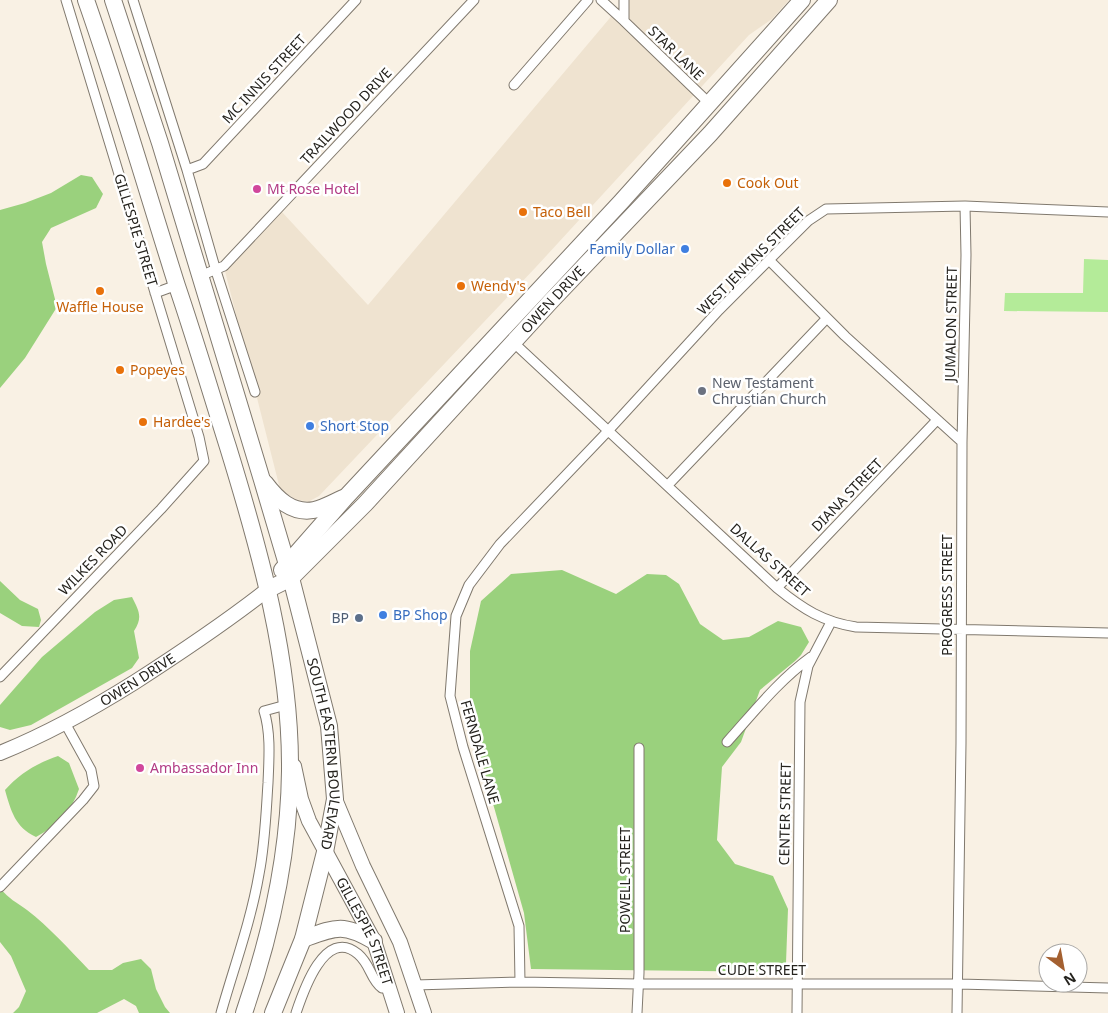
<svg xmlns="http://www.w3.org/2000/svg" width="1108" height="1013" font-family="'Noto Sans',sans-serif">
<rect width="100%" height="100%" fill="#f9f1e4"/>
<!-- built -->
<path fill="#efe3d0" d="M625,0H789L772,19L749,35L536,267L319,496L308,502L295,499L280,489L225,271L282,212L368,305Z"/>
<!-- green -->
<path fill="#b4eb99" d="M1084,259L1108,260V312L1004,311L1005,293H1083Z"/>
<!-- forest -->
<path fill="#9ad17d" d="M81,175L92,177L103,194L96,208L51,228L42,242L46,264L57,307L25,358L0,388V210L25,203L51,193Z
M562,570L616,594L647,574L666,575L679,584L700,624L723,640L749,637L778,621L801,627L809,642L801,655L795,661L760,690L741,742L722,767L717,840L735,864L773,876L788,909L786,963L778,972L531,969L524,913L488,786L470,710V651L481,601L511,574Z
M0,581L20,600L38,609L41,620L39,627L22,626L0,613Z
M132,597C139,611 143,617 134,631L139,658L132,668L31,725L10,730L0,727V705L42,657L95,612L114,600Z
M58,756L69,763L79,789C72,811 56,826 36,837C15,827 11,811 5,790C19,774 37,763 58,756Z
M0,888C10,900 15,901 27,910C49,927 69,949 89,970H112L123,963L141,959L151,969L156,989L165,1007L170,1013H139L136,1006L124,999L97,1013H13L19,1007L26,991L11,956L0,942Z"/>
<g fill="none" stroke-linecap="round" stroke-linejoin="round">
<!-- street casing -->
<g stroke="#80796e" stroke-width="11">
<path id="street" d="M133,0L187,170L216,271L255,392
M601,0L624,21V0
M624,21L710,104
M514,85L588,0
M187,170L203,164L356,0
M769,260L845,336L962,442L961,743L957,1013
M200,276L224,266L474,0
M155,293L177,285
M514,343L777,588C803,609 823,622 856,627L1108,633
M962,442L966,255L965,206
M668,485L827,318
M777,588L937,420
M0,677L161,509L204,461L199,437L66,0
M727,742C754,712 778,681 811,657
M0,887L83,800L94,786L91,770L65,723
M520,982L519,926L463,747L450,696L456,616L469,585L500,544L608,431L719,310L808,221L826,209L965,206L1108,212
M415,985L520,982L638,984H958L1108,988
M221,1013C234,967 251,921 259,874C265,844 266,813 268,783C269,759 271,733 264,711L286,705
M296,1013C303,992 325,926 358,954C371,965 370,979 382,988L390,987
M637,1013L639,973V748
M797,1013L800,702L808,666L831,622"/>
</g>
<!-- primary casing -->
<g stroke="#80796e" stroke-width="16">
<g id="primary">
<path id="s1" d="M0,753C47,734 92,709 135,682C180,653 225,623 267,590"/>
<path id="s2" d="M294,766L301,799L309,821L374,941L397,1013"/>
<path d="M335,799L363,866L400,942L424,1013"/>
</g>
</g>
<!-- highway casing -->
<g stroke="#80796e" stroke-width="18">
<g id="highway">
<path d="M86,0C119,94 147,191 177,286C195,339 211,393 228,447C260,551 291,661 290,771C289,854 271,935 244,1013"/>
<path id="s3" d="M113,0L160,143L262,480L291,578L329,726L335,799L325,852L303,939L273,1013"/>
<path d="M265,483C277,499 292,514 314,510C324,508 334,502 343,498"/>
<path d="M282,570L346,497L621,202L802,0"/>
<path id="s4" d="M267,590L291,578L365,504L551,301L710,134L829,0"/>
<path d="M303,939C336,927 343,923 374,941"/>
</g>
</g>
<!-- street -->
<use href="#street" stroke="#fff" stroke-width="9"/>
<!-- primary -->
<use href="#primary" stroke="#fff" stroke-width="14"/>
<!-- highway -->
<use href="#highway" stroke="#fff" stroke-width="16"/>
</g>
<!-- markers -->
<g fill="#e8710a" stroke="#fff" stroke-width="2">
<circle cx="727" cy="183" r="5"/>
<circle cx="523" cy="212" r="5"/>
<circle cx="461" cy="286" r="5"/>
<circle cx="100" cy="291" r="5"/>
<circle cx="120" cy="370" r="5"/>
<circle cx="143" cy="422" r="5"/>
</g>
<g fill="#d1479c" stroke="#fff" stroke-width="2">
<circle cx="257" cy="189" r="5"/>
<circle cx="140" cy="768" r="5"/>
</g>
<g fill="#3f7fe0" stroke="#fff" stroke-width="2">
<circle cx="685" cy="249" r="5"/>
<circle cx="310" cy="426" r="5"/>
<circle cx="383" cy="615" r="5"/>
</g>
<circle fill="#6b7280" stroke="#fff" stroke-width="2" cx="702" cy="391" r="5"/>
<circle fill="#5c6f8a" stroke="#fff" stroke-width="2" cx="359" cy="618" r="5"/>
<g text-anchor="middle" stroke-width="5" stroke-linejoin="round" paint-order="stroke">
<!-- street labels -->
<g font-size="14" fill="#25231e" stroke="#fff">
<text transform="translate(676 53) rotate(44)" y="5">STAR LANE</text>
<text transform="translate(264 79) rotate(-47)" y="5">MC INNIS STREET</text>
<text transform="translate(346 116) rotate(-47)" y="5">TRAILWOOD DRIVE</text>
<text transform="translate(136 230) rotate(73)" y="5">GILLESPIE STREET</text>
<text transform="translate(751 261) rotate(-45)" y="5">WEST JENKINS STREET</text>
<text dy="5" stroke="none"><textPath href="#s4" startOffset="409">OWEN DRIVE</textPath></text>
<text transform="translate(951 324) rotate(-89)" y="5">JUMALON STREET</text>
<text transform="translate(847 495) rotate(-46)" y="5">DIANA STREET</text>
<text transform="translate(93 560) rotate(-46)" y="5">WILKES ROAD</text>
<text transform="translate(770 560) rotate(42)" y="5">DALLAS STREET</text>
<text transform="translate(947 595) rotate(-90)" y="5">PROGRESS STREET</text>
<text dy="5" stroke="none"><textPath href="#s1" startOffset="156">OWEN DRIVE</textPath></text>
<text transform="translate(480 752) rotate(74)" y="5">FERNDALE LANE</text>
<text dy="5" stroke="none"><textPath href="#s3" startOffset="785">SOUTH EASTERN BOULEVARD</textPath></text>
<text transform="translate(785 814) rotate(-89)" y="5">CENTER STREET</text>
<text transform="translate(625 880) rotate(-90)" y="5">POWELL STREET</text>
<text dy="5" stroke="none"><textPath href="#s2" startOffset="181">GILLESPIE STREET</textPath></text>
<text x="762" y="975">CUDE STREET</text>
</g>
<!-- food labels -->
<g font-size="14" fill="#c56008" stroke="#fff" text-anchor="start">
<text x="737" y="188">Cook Out</text>
<text x="533" y="217">Taco Bell</text>
<text x="471" y="291">Wendy's</text>
<text x="100" y="312" text-anchor="middle">Waffle House</text>
<text x="130" y="375">Popeyes</text>
<text x="153" y="427">Hardee's</text>
</g>
<!-- hotel labels -->
<g font-size="14" fill="#b23c85" stroke="#fff" text-anchor="start">
<text x="267" y="194">Mt Rose Hotel</text>
<text x="150" y="773">Ambassador Inn</text>
</g>
<!-- shop labels -->
<g font-size="14" fill="#366cbe" stroke="#fff" text-anchor="start">
<text x="675" y="254" text-anchor="end">Family Dollar</text>
<text x="320" y="431">Short Stop</text>
<text x="393" y="620">BP Shop</text>
</g>
<!-- worship labels -->
<g font-size="14" fill="#5b616d" stroke="#fff" text-anchor="start">
<text x="712" y="388">New Testament<tspan x="712" dy="16">Chrustian Church</tspan></text>
</g>
<!-- service labels -->
<g font-size="14" fill="#4e5e75" stroke="#fff" text-anchor="end">
<text x="349" y="623">BP</text>
</g>
</g>
<!-- north arrow -->
<g transform="translate(1063 968) rotate(148)"><circle r="24" fill="#ffffff" stroke="#a8a7a5"/>
<path d="M0-4L9 19L0 12L-9 19Z" fill="#a46030"/>
<text y="-8" font-size="14" font-weight="bold" text-anchor="middle" fill="#25231e">N</text>
</g>
</svg>
